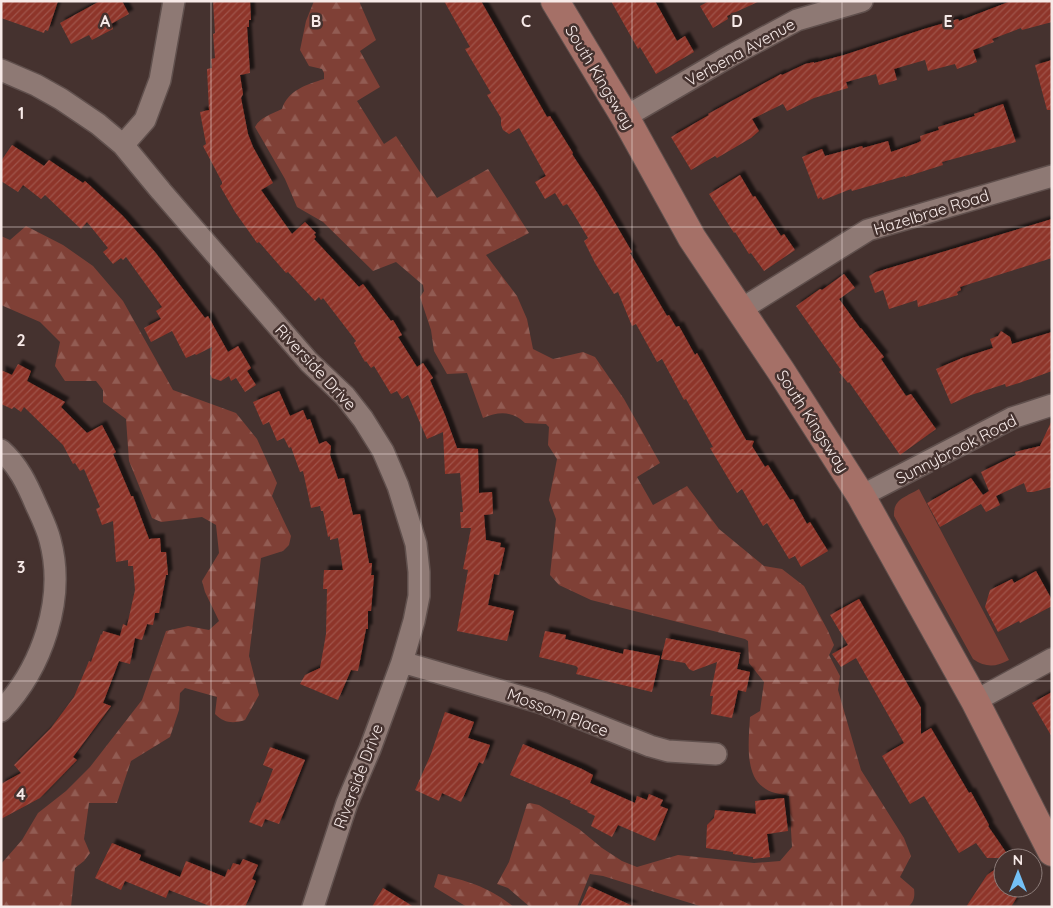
<svg xmlns="http://www.w3.org/2000/svg" width="1053" height="908" font-family="Quicksand,sans-serif">
<defs>
<pattern id="forest-firs" width="22" height="20" patternUnits="userSpaceOnUse" patternTransform="scale(1.25)"><rect width="22" height="20" fill="#7f4036"/><path d="M5 1l3.5 6h-7zM16 11l3.5 6h-7z" fill="#925c53"/></pattern>
<pattern id="building-hatch" width="6" height="6" patternUnits="userSpaceOnUse" patternTransform="scale(1.25)"><rect width="6" height="6" fill="#8e362a"/><path d="M-1 1l2-2M0 6l6-6M5 7l2-2" fill="none" stroke="#9f5349"/></pattern>
<filter id="shadow"><feDropShadow dx="4.5" dy="-4.5" stdDeviation="1" flood-color="#0009"/></filter>
</defs>
<rect width="100%" height="100%" fill="#45322f"/>
<!-- forest -->
<path fill="url(#forest-firs)" d="M314,1H359L376,40L360,51L380,87L357,101L384,144L396,136L437,198L488,169L529,233L486,255L517,296L527,319L533,349L553,359L583,352L595,357L624,399L660,463L637,477L653,505L687,486L719,529L764,566L782,569L804,586L828,631L834,645L829,655L840,676L838,690L861,770L904,838L911,856L900,877L914,889C915,896 914,902 908,907H703L603,876L590,874L577,907H530L508,888L497,884L509,862L527,804L530,803L539,805L579,829L602,848L622,861L637,867L678,855L754,863L780,861L792,847L789,796C780,794 770,793 763,787C744,774 749,737 750,717L760,711L764,682L749,663L748,641L745,639L591,600L559,585L550,575L556,519L549,500L557,459L548,445L549,427L546,424L525,423C513,411 499,411 483,418L467,373L447,374L434,351L431,330L420,297L424,291L423,285L396,262L373,271L323,222L297,207L285,179L255,127C260,117 272,114 282,109C288,90 306,85 324,79V73L322,69L309,66L300,50L306,21Z
M26,226L63,245L93,266L123,301L173,390L236,413L257,439L277,483L272,496L291,536L289,545L283,551L261,558L249,656L259,695L245,720C233,724 224,723 215,714L217,697L185,688L180,693L179,710L170,737L131,761L117,803H89L84,839L90,853L84,861L75,868L71,907H1V864L22,840L38,813L66,791L90,767L142,700L166,631L188,626L209,630L219,621L205,592L202,581L219,553L216,525L202,517L161,522L152,518L129,461L126,419L103,402V390L96,381H65L55,366L60,342L40,322L1,305V236L10,240Z
M438,874C468,881 489,887 514,907H467L434,887Z"/>
<!-- park -->
<path fill="#7f4036" d="M919,489L1009,660C996,667 986,668 973,659L894,516C893,499 906,497 919,489Z"/>
<!-- building -->
<path fill="url(#building-hatch)" filter="url(#shadow)" d="M1,1H58L48,31L45,30L44,33L1,18Z
M100,1H122L129,14L111,24L113,29L92,40L89,35L71,44L60,23Z
M213,1H250L251,20H249V27H247L250,73L240,75L243,94L241,98L248,134L253,147L273,183L261,190L292,234L305,222L316,233L314,234L316,237L314,239L359,287L363,284L391,321L393,320L402,335L398,337L417,367L423,363L433,378L430,380L445,415L457,448L478,449L479,493L492,492L493,514L484,515L486,540L501,543L500,547L505,548L499,575L494,574L488,605L514,611L507,641L457,631L468,570L463,569L471,528H461L460,512H463L460,473L445,474L443,432L427,439L408,395L402,399L397,391L391,394L374,366L371,368L366,361L365,362L354,343L356,341L323,298L321,300L319,297L315,301L288,272L286,273L259,242L257,243L235,212L220,186L222,184V182L203,146L206,144L200,112L209,110L207,69L212,68L211,59L215,58L213,34L215,33Z
M444,1H481L547,117L550,116L573,153L572,154L598,194L632,252L630,253L667,316L669,315L676,327L679,326L695,355L697,353L746,440L754,441L752,446L765,467L768,465L790,500L793,499L807,524L810,522L828,551L801,567L795,556L789,559L767,523L763,526L742,489L737,493L710,448L713,447L686,399L684,400L662,359L657,362L636,324L632,326L618,292L614,294L595,263L584,241L588,238L573,213L567,204L563,206L555,193L545,199L535,182L546,176L519,128L509,134L503,130L501,125V118L487,95L491,93L465,49L470,47Z
M611,1H655L677,41L685,36L694,52L656,74L640,47L638,49Z
M709,1H760L727,16L728,19L713,28L700,6Z
M1011,1H1052V22L1022,30L1021,28L992,39L994,42L973,50L977,62L957,69L955,64L928,71L925,60L894,69L897,80L879,85L876,74L846,82L848,88L814,98L787,111L783,104L752,119L759,131L751,138L717,158L715,156L691,170L671,137L709,115L708,114L781,74L782,75L805,64L814,62V63L844,55L924,29L958,19L959,21Z
M1052,60V110H1047L1035,65Z
M1003,104L1016,142L942,162L943,165L905,177V176L852,191L851,189L823,200L821,197L818,199L802,157L822,149L825,156L862,146L863,148L888,141L891,152L917,143L921,141L920,136L939,130L938,127L975,116L974,114Z
M12,145L44,166L49,160L83,183L85,181L123,216L155,252L205,318L208,316L228,352L238,346L251,368L247,371L256,385L245,392L236,378L231,381L229,376L221,381L212,378L210,374L212,347L196,355L195,354L186,358L172,331L151,342L144,328L161,319L156,311L162,307L126,257L123,260L121,258L113,264L103,252L108,248L87,222L81,229L45,195L41,199L23,185L18,192L1,181V161Z
M740,175L753,197L755,196L781,236L784,234L795,250L764,271L751,253L749,254L735,232L734,233L709,194Z
M1052,219V258L963,286L960,287L961,290L957,292L958,295L918,307L917,300L889,309L883,290L875,293L869,276L876,272Z
M844,274L855,288L839,299L860,328H861L884,357L881,359L906,396L911,394L936,429L900,455L849,382L848,383L839,372L841,370L796,306L820,289L822,290Z
M1001,331L1010,337L1012,344L1052,332V371L1022,382L1006,387L1005,384L971,395L951,404L936,369L962,358L993,348L990,339L998,336Z
M18,364L31,371L27,381L65,402L61,407L87,433L102,425L116,452L113,454L131,496H133L149,539L160,538L161,552H166L168,575H166L159,613H155L153,625L147,624L142,640L135,638L130,664L119,661L103,703L111,706L73,757L77,760L40,798L1,819V784L21,773L14,765L51,728L74,697L89,661L91,662L101,634L102,635L103,631L120,636L123,624L127,626L135,590L133,566H128V560L116,562L113,521L102,525L96,509L100,507L84,469L80,471L75,463L73,464L63,445L24,407L21,412L14,407L12,409L1,404V370L12,375Z
M279,391L290,416L303,410L307,420L310,419L319,444L326,441L331,446L330,455L338,479L344,478L353,515L360,514L369,563H372L371,575H374L371,611H368V629H366L358,671L351,670L338,700L300,684L305,675L320,668L326,634L327,589H323L324,570H343L338,538L330,540V536L328,537L323,511H321L320,506L311,508L303,471L300,472L291,447L289,448L284,438L277,441L269,422L263,425L253,402Z
M1052,420V487L1033,492H1027L1024,483L996,496L1000,505L986,512L981,504L940,527L927,503L971,478L983,495L989,491L981,472L1016,455L1015,452L1040,446Z
M1036,571L1052,600V606L1020,623L1019,621L998,632L985,607L990,590L1012,579L1014,583Z
M859,599L921,708V734L931,728L969,793L971,792L989,825L988,826L1010,858H987L976,843L959,853L924,796L910,804L882,756L904,743L856,658L841,667L832,654L848,645L830,615Z
M545,631L566,635L565,639L623,654L624,649L660,656L652,692L576,674L578,668L576,666L539,657Z
M666,638L741,653L739,654L740,655L737,669L750,672L746,692L738,690L732,718L711,714L713,696H710L717,662L693,671L689,669L685,663L661,659Z
M1052,692V737L1032,703Z
M445,712L474,722L468,738L490,745L483,764L479,762L461,802L442,793L439,801L415,790L431,754Z
M523,744L582,769L593,775L590,783L635,803L637,796L647,800L649,794L663,800L660,806L668,809L655,841L618,825L612,837L591,826L595,816L587,812L588,811L570,803L571,801L510,775Z
M270,747L305,760L279,824L265,819L262,827L249,822L257,802L260,803L273,769L263,765Z
M784,798L788,831L767,834L770,857L753,859V857L733,854V852L706,848L707,825L714,818L715,810L756,814L755,801Z
M112,843L141,855L139,860L180,877L186,861L225,877L228,869L230,870L233,863L240,865L243,859L258,865L252,879L256,881L245,907H212L169,890L166,898L125,881L121,890L95,878Z
M1003,864V888L1017,897L1011,907H966L987,875Z
M589,886L635,907H580Z
M383,888L414,907H372Z"/>
<g fill="none" stroke-linecap="round" stroke-linejoin="round">
<!-- street casing -->
<g stroke="#60504d" stroke-width="24">
<path id="street" d="M1,70L36,85L61,99L98,124L123,145L161,191L309,362L345,396L363,419L383,451L398,486L416,544L419,572V596L414,621L402,662L370,749L347,803L313,907
M625,117L730,56L797,20L862,1
M123,145L145,120L160,80L174,1
M740,310L868,230L1052,176
M1,450C18,465 27,484 36,505C41,516 47,528 50,540C66,599 42,668 1,711
M861,496L1012,418L1052,405
M402,662L542,703L650,746L668,751L716,754
M975,701L1052,659"/>
</g>
<!-- secondary casing -->
<g stroke="#60504d" stroke-width="30">
<path id="secondary" d="M555,1L625,117L692,238L781,371L861,496L975,701L1052,852"/>
</g>
<!-- street -->
<use href="#street" stroke="#8e7974" stroke-width="21"/>
<!-- secondary -->
<use href="#secondary" stroke="#a57067" stroke-width="28"/>
</g>
<!-- grid -->
<path fill="none" stroke="#f7eae8" stroke-width="1" stroke-opacity="0.55" d="M211,1V907M421,1V907M632,1V907M842,1V907M1,227H1052M1,454H1052M1,681H1052"/>
<g text-anchor="middle" stroke-width="5" stroke-linejoin="round" paint-order="stroke">
<!-- street labels -->
<g font-size="16" fill="#f7eae8" stroke="#45322f">
<text transform="translate(740 52) rotate(-29)" y="6">Verbena Avenue</text>
<text transform="translate(600 77) rotate(59)" y="6">South Kingsway</text>
<text transform="translate(931 212) rotate(-17)" y="6">Hazelbrae Road</text>
<text transform="translate(316 367) rotate(47)" y="6">Riverside Drive</text>
<text transform="translate(813 421) rotate(57)" y="6">South Kingsway</text>
<text transform="translate(956 449) rotate(-27)" y="6">Sunnybrook Road</text>
<text transform="translate(558 712) rotate(21)" y="6">Mossom Place</text>
<text transform="translate(358 776) rotate(-69)" y="6">Riverside Drive</text>
</g>
</g>
<g font-size="16" text-anchor="middle" font-weight="bold" fill="#f7eae8" stroke="#45322f" stroke-width="5" stroke-linejoin="round" paint-order="stroke">
<text x="105" y="27">A</text>
<text x="316" y="27">B</text>
<text x="526" y="27">C</text>
<text x="737" y="27">D</text>
<text x="948" y="27">E</text>
<text x="21" y="119">1</text>
<text x="21" y="346">2</text>
<text x="21" y="573">3</text>
<text x="21" y="800">4</text>
</g>
<!-- border -->
<rect width="1053" height="908" fill="none" stroke="#f7eae8" stroke-width="5"/>
<!-- north arrow -->
<g transform="translate(1018 873)"><circle r="24" fill="#45322f" stroke="#8c7c79"/>
<path d="M0-4L9 19L0 12L-9 19Z" fill="#74c0f6"/>
<text y="-8" font-size="14" font-weight="bold" text-anchor="middle" fill="#f7eae8">N</text>
</g>
</svg>
